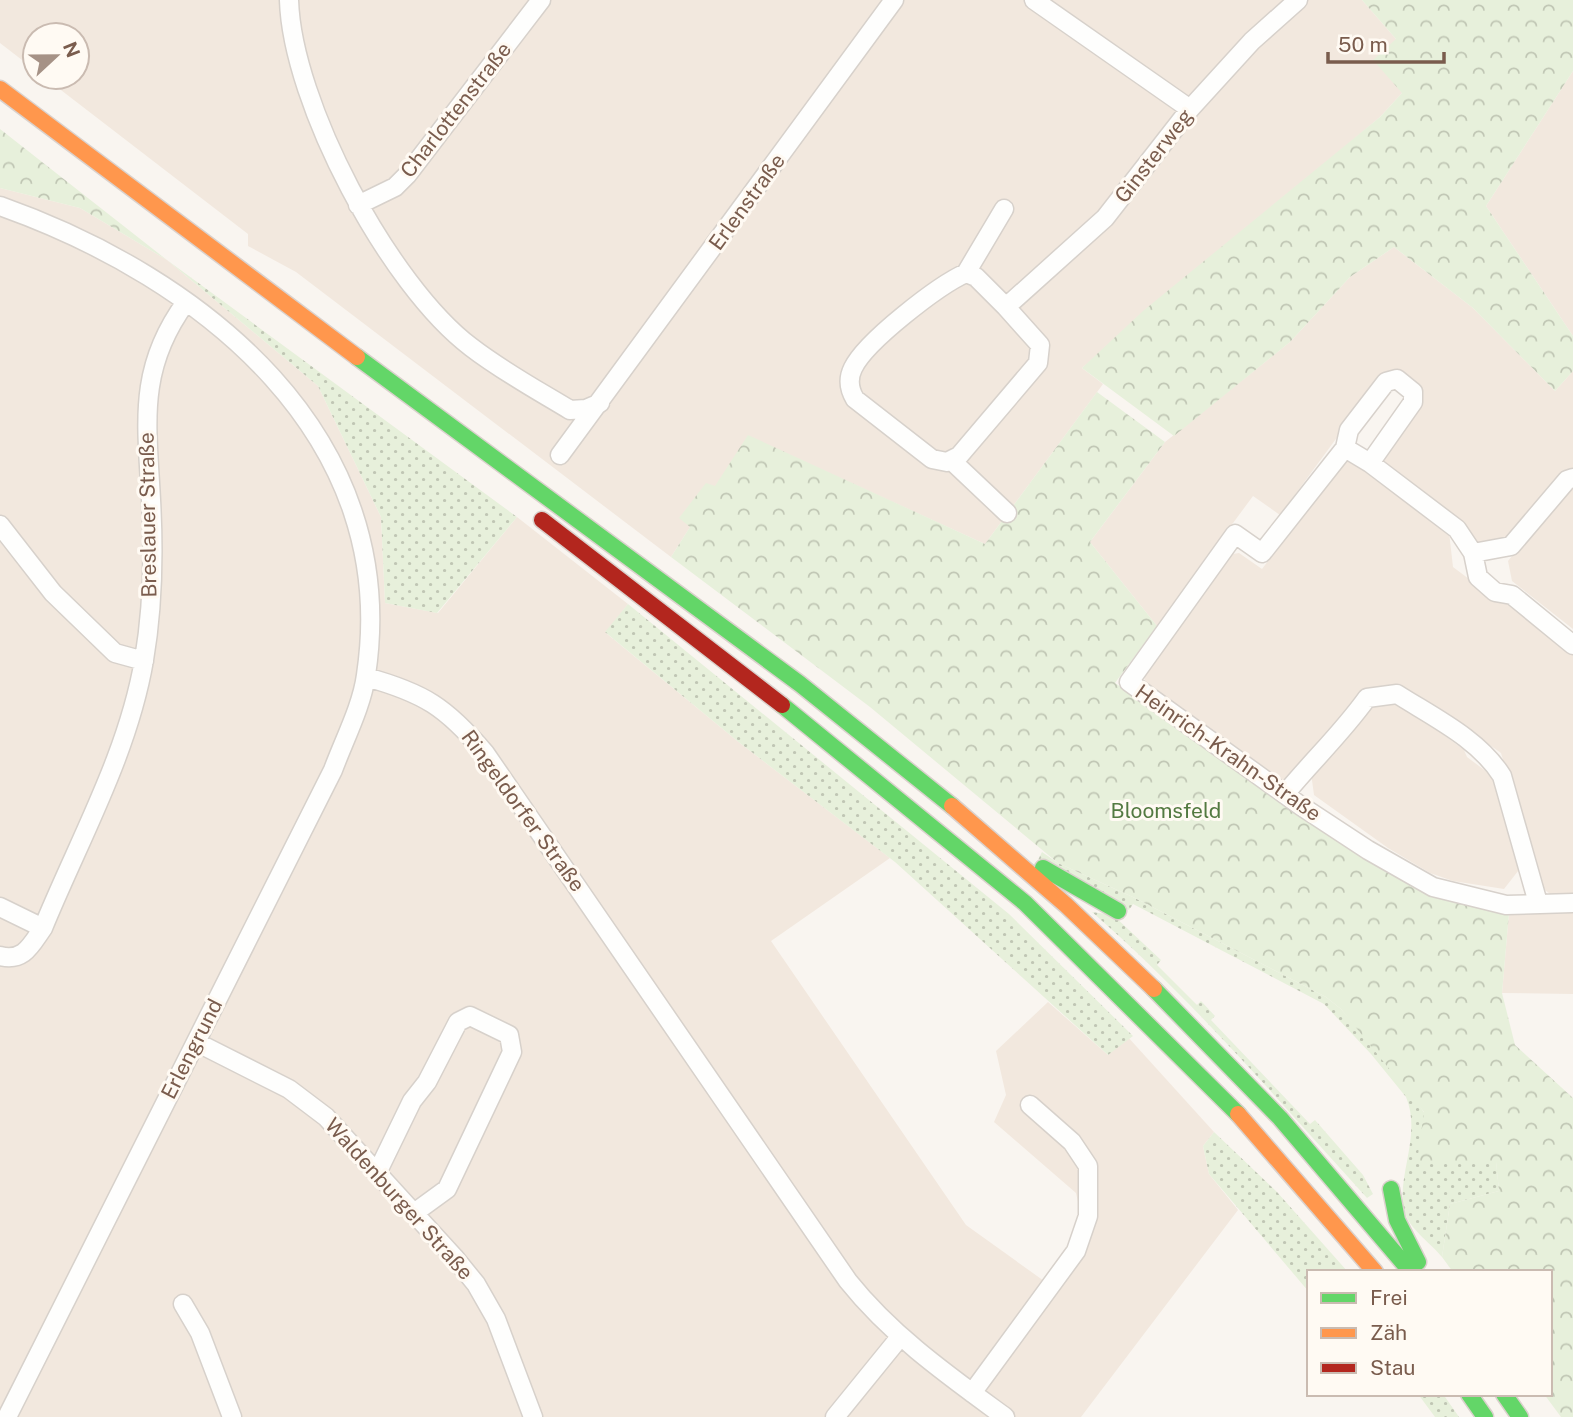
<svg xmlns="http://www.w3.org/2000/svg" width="1573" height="1417" font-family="'Public Sans',sans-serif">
<defs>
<pattern id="grass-dots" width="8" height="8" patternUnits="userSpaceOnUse" patternTransform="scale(1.75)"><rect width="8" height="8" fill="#e7f0db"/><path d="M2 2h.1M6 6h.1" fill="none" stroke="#c0c6b4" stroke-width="1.8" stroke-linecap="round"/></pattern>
<pattern id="forest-crowns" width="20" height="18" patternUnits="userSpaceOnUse" patternTransform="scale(1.75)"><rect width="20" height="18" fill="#e7f0db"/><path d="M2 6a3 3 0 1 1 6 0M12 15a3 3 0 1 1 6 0" fill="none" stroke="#c0c6b4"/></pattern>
</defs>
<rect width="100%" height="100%" fill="#f9f5f0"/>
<!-- residential -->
<path fill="#f2e8de" d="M0,0H1362L1396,39L1402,93L1380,117L1082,368L1103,384L985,544L748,436L671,557L296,272L248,246V234L44,77H77V35H35V70L0,43Z
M1573,71V336L1486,206Z
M0,188L80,208L167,260L318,386L381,517L385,603L438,613L517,517L628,604L606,633L741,744L890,858L771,941L966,1225L1044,1281L1077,1231L1080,1210L1076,1193L994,1122L1006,1095L996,1051L1048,1002L1108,1055L1127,1036L1214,1132L1203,1146L1209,1174L1238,1210L1081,1417H0Z
M1394,247L1473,308L1555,391L1573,371V469L1565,470L1543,500L1537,501L1508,539L1477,543L1381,466L1380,460L1420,407L1423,398L1415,380L1400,371L1380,379L1280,515L1253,496L1157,626L1090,542L1165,442L1290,342L1350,277Z
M1350,459L1449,532L1453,567L1497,600H1510L1573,652V894L1553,896L1542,888L1501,753L1449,716L1441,717L1397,684L1362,690L1286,784L1145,683L1144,675L1233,554L1239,553L1262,569L1344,460Z
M1569,486H1573V629L1512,581L1508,561Z
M1394,698L1464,750L1467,757L1495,778L1522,866L1504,889L1453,881L1430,873L1388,848L1314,795L1311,773L1320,760L1328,758L1370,702Z
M1573,911V994L1502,993L1509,913Z"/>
<!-- grass -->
<path fill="url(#grass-dots)" d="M167,260L517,517L437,613L385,603L381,517L318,386Z
M628,604L1009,914L1133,1036L1108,1055L895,862L741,744L605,632Z
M1042,852L1058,863L1135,898L1326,997L1341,1009L1404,1082L1427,1117L1496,1161L1499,1191L1450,1204L1442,1257C1432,1245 1411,1229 1406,1216C1393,1181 1423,1138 1406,1097L1371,1054L1324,1004L1133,904L1129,910L1038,860Z
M1092,912L1113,915L1161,960L1157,965L1197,1005L1201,1001L1215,1016L1211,1020L1310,1124L1315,1120L1363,1175L1373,1194L1367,1198C1278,1100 1192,999 1092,912Z
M1214,1132L1277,1192L1348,1272H1309V1292L1209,1174L1203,1146Z
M1418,1394H1443L1459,1417H1435Z"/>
<!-- forest -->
<path fill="url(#forest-crowns)" d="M1362,0H1573V71L1486,206L1573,336V371L1555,391L1473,308L1394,247L1350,277L1290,342L1174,436L1082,368L1143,311L1380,117L1402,93L1373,60L1396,39Z
M0,129L167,260L80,208L0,188Z
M1097,392L1165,442L1090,542L1157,626L1115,683L1386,870L1509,913L1502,993L1515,1045L1573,1098V1417H1561L1544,1394H1550V1272H1453L1442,1257L1450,1204L1499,1191L1496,1162H1417L1424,1112L1341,1009L1326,997L1135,898L1058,863L870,707L671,557L690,527L679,518L706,483L715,486L748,435L985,544Z"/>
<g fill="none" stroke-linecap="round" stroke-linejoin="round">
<!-- street casing -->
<g stroke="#d7d1cb" stroke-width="21">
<path id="street" d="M289,0C292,103 389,285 471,347C502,371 537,390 570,410L586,409L600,403
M1034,0L1190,109
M358,205L395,187L407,175L541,0
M0,206C203,278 402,436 366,675C362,706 344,740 333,770L7,1417
M966,273L1004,209
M1006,307L976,277L966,273C939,285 866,341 853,368C848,378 849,389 855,399L932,459L947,462L959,456L1038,363L1040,345L1006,307L1105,218L1190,109L1252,41L1298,0
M1345,448L1370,463L1457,529L1473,553L1478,577L1495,592L1512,595L1573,645
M560,455L894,0
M952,461L1007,513
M1370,463L1413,402V392L1397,379L1386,382L1349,430L1345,448L1262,553L1235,534L1129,682L1301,806L1368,850L1433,887L1506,905L1573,903
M0,525L53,593L115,653L144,661
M1473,553L1511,546L1567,480L1573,478
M366,677C424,693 446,707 485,753L848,1281C892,1336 949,1376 1005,1417
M1285,794C1312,761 1342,733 1367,698L1397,694C1433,717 1479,739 1502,776L1538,903
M0,907L43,928
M0,956C24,962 31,945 43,928C79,840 128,754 144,660C153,607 154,554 151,500C147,423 137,369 186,302
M196,1042L289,1089L326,1117L454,1257L476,1284L496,1319L533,1417
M377,1173L412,1101L427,1082L458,1022L470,1016L509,1035L512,1052L447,1189L414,1213
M183,1304L200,1333L232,1417
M972,1393L1076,1251L1088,1216V1166L1072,1142L1030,1105
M835,1417L900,1337"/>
</g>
<!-- fast casing -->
<g stroke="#dad1cc" stroke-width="19">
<path id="fast" d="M357,357L800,684L952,806
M782,705L1025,903L1238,1114
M1043,868L1118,911
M1154,989L1280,1118L1411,1272
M1391,1189L1397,1220L1418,1262
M1469,1394L1485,1417
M1504,1394L1520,1417"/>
</g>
<!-- slow casing -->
<g stroke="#dad1cc" stroke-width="19">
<path id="slow" d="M0,89L357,357
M952,806L1066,905L1154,989
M1238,1114L1375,1272"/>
</g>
<!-- jam casing -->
<g stroke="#dad1cc" stroke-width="19">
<path id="jam" d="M542,520L782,705"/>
</g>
<!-- street -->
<use href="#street" stroke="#fefefd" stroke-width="18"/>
<!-- fast -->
<use href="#fast" stroke="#63d668" stroke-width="16"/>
<!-- slow -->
<use href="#slow" stroke="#ff974d" stroke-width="16"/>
<!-- jam -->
<use href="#jam" stroke="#b3261e" stroke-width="16"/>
</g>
<g text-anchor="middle" stroke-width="6" stroke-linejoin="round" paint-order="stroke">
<!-- street labels -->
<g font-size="21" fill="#7a5c4d" stroke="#fffaf3">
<text transform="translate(456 110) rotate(-52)" y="7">Charlottenstraße</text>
<text transform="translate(1154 156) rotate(-52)" y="7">Ginsterweg</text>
<text transform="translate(747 202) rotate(-54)" y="7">Erlenstraße</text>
<text transform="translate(148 515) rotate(-91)" y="7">Breslauer Straße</text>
<text transform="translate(1228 753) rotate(35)" y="7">Heinrich-Krahn-Straße</text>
<text transform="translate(523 811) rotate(54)" y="7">Ringeldorfer Straße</text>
<text transform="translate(192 1049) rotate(-63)" y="7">Erlengrund</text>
<text transform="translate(399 1199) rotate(48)" y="7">Waldenburger Straße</text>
</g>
<!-- park labels -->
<g font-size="21" fill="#537a41" stroke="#fffaf3">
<text x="1166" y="818">Bloomsfeld</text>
</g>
</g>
<!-- legend -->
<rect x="1307" y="1270" width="245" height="126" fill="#fffaf3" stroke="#cabbb1" stroke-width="2"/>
<rect x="1321" y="1293" width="35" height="10" fill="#63d668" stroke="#cabbb1" stroke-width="2"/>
<text x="1370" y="1305" font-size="21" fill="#7a5c4d">Frei</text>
<rect x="1321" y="1328" width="35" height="10" fill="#ff974d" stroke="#cabbb1" stroke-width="2"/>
<text x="1370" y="1340" font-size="21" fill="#7a5c4d">Zäh</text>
<rect x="1321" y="1363" width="35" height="10" fill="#b3261e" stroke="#cabbb1" stroke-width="2"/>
<text x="1370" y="1375" font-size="21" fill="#7a5c4d">Stau</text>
<!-- north arrow -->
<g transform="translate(56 56) rotate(68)"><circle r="33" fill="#fffaf3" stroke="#cabbb1" stroke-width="2"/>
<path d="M0-5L12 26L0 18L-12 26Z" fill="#a69286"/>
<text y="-10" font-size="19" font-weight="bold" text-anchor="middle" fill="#7a5c4d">N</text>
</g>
<!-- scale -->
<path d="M1328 52v10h116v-10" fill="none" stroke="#7a5c4d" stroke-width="3.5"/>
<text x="1338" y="52" font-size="21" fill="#7a5c4d" stroke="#fffaf3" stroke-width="5" paint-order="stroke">50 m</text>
</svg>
